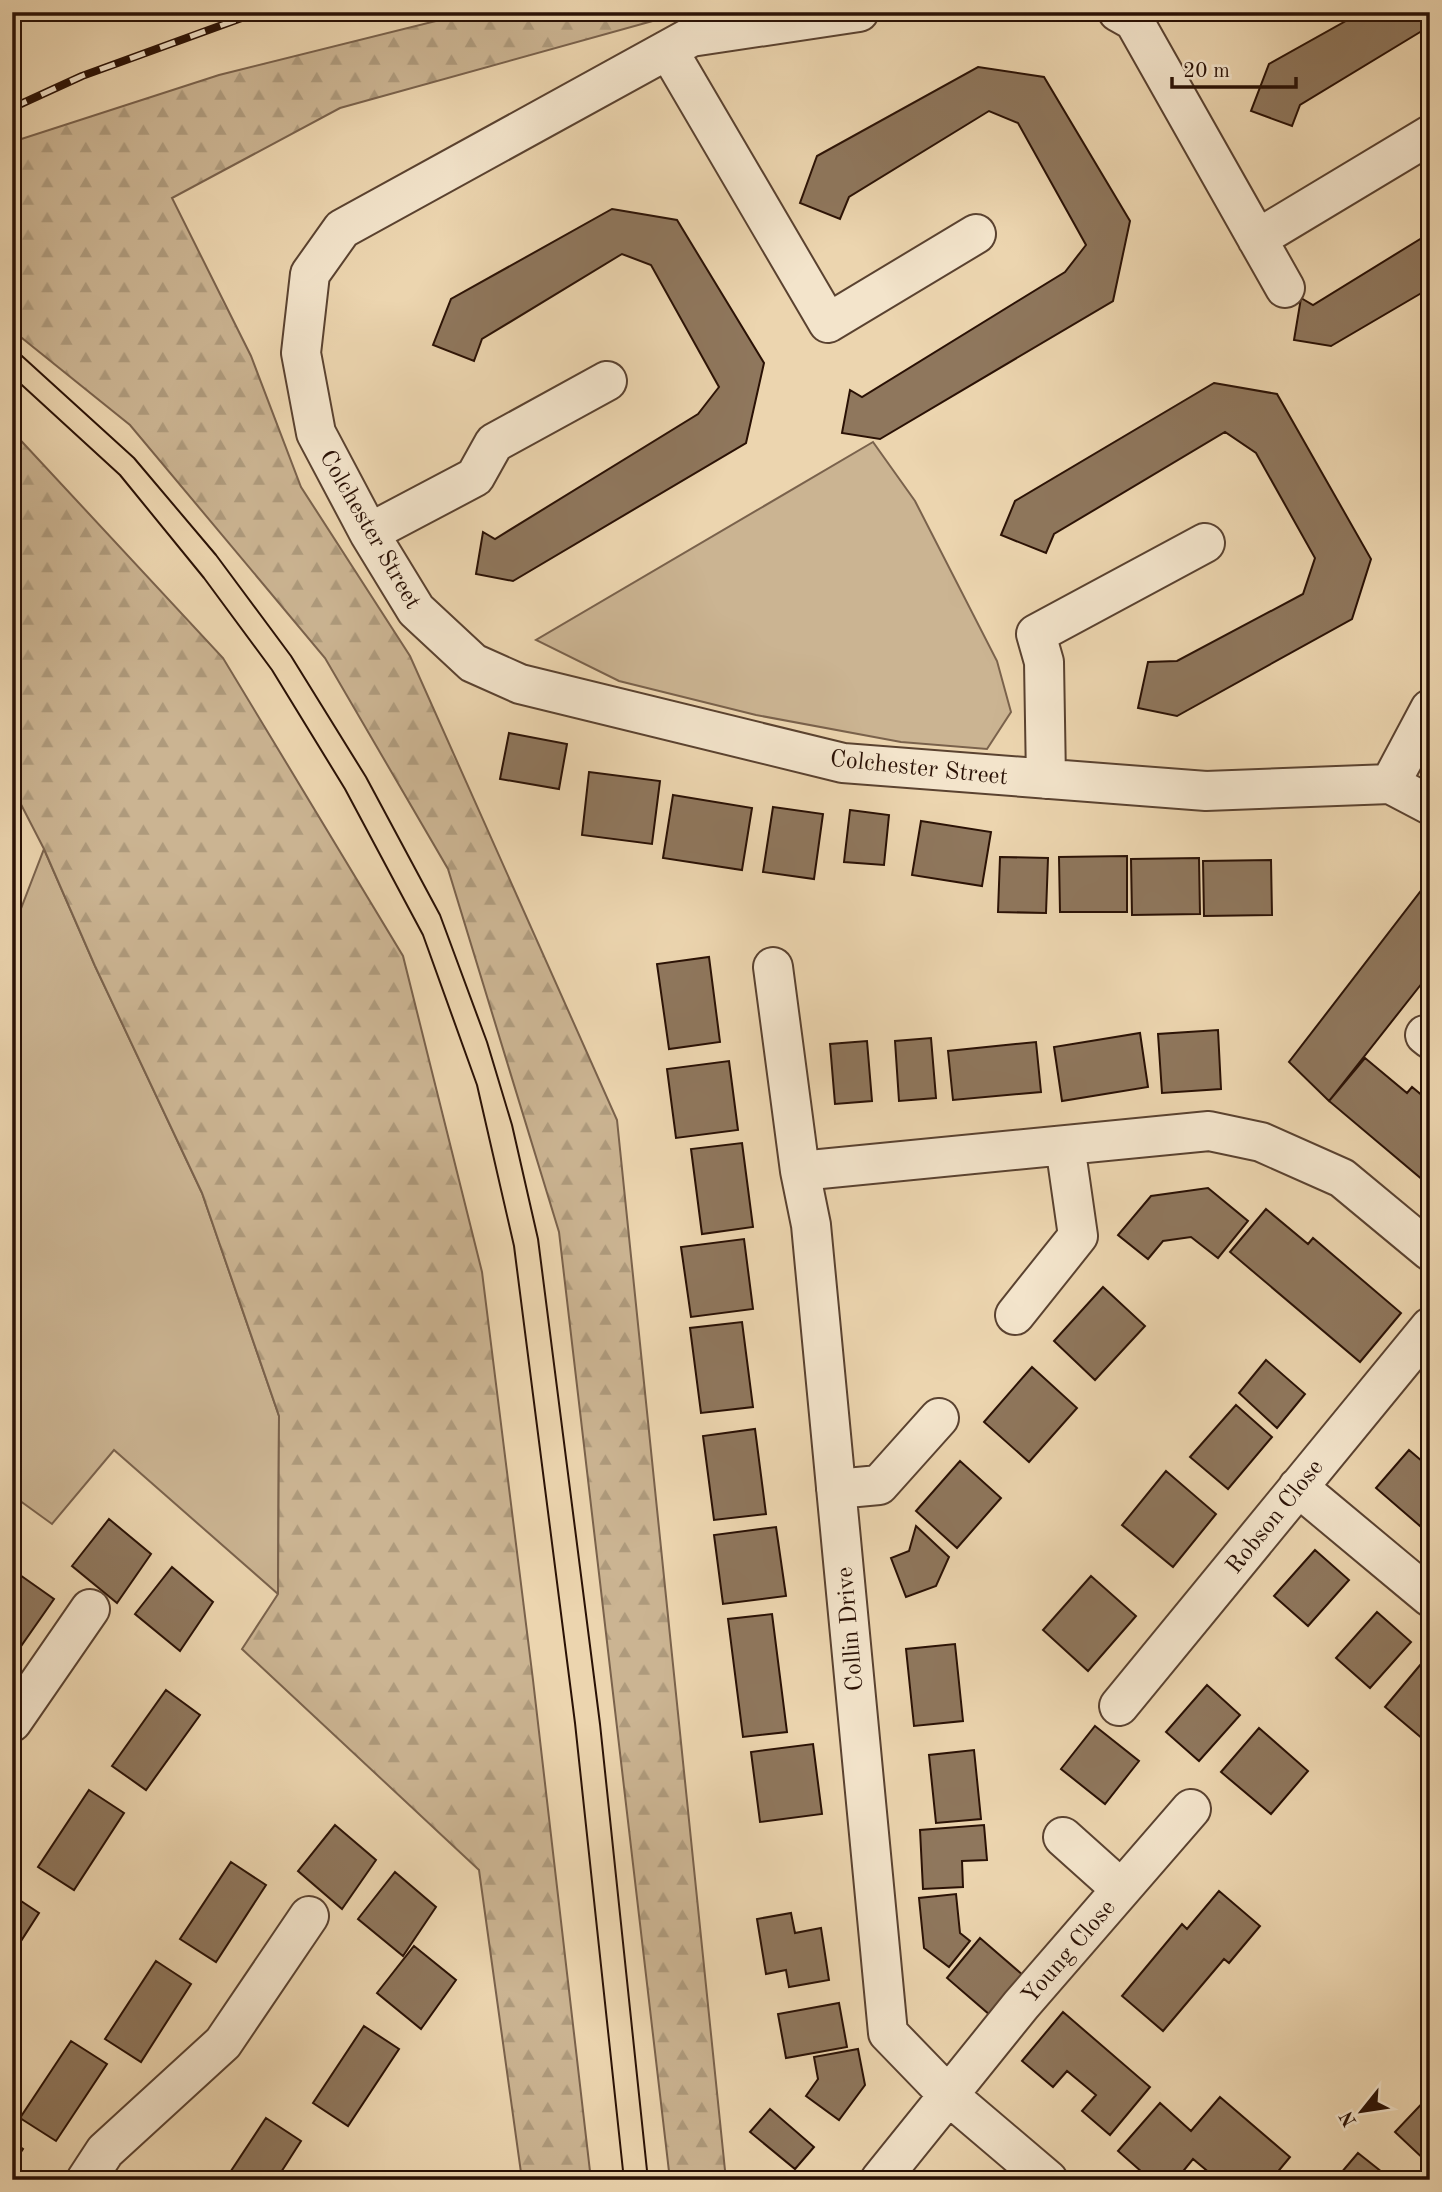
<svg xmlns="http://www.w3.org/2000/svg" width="1442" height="2192" font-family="'Old Standard TT',serif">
<defs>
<pattern id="forest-firs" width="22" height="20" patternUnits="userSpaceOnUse" patternTransform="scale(1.75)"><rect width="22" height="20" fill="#cbb492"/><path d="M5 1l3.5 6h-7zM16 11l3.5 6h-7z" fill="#ae9a7c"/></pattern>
</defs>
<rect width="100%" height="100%" fill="#ecd5af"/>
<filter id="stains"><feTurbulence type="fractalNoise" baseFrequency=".00286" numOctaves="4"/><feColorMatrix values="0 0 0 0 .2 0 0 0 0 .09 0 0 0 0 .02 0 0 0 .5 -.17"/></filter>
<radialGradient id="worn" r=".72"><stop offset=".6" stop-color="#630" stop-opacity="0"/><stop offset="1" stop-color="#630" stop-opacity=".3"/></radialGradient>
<!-- green -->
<path fill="#cbb492" stroke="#7a624c" stroke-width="2" d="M873,442L915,501L997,661L1011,712L987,749L901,742L756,715L619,681L536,640Z
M44,849L95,966L202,1193L279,1416L278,1594L114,1450L52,1524L12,1495V1423L15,1392L12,1387V932Z"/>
<!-- forest -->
<path fill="url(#forest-firs)" stroke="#7a624c" stroke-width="2" d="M472,12H694L667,17L340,108L172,198L251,356L301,487L410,656L617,1120L726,2180H670L559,1232L448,869L325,658L130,425L12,330V142L219,75Z
M12,431L223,658L403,956L482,1272L533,1680L591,2180H522L479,1870L242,1649L278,1594L279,1416L202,1193L95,966L44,849L12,787Z"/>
<!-- building -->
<path fill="#8f775d" stroke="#2a1105" stroke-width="2" d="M1362,12H1430V26L1300,105L1292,126L1251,111L1269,64Z
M978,67L1044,77L1130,221L1113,301L880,439L842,433L850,390L862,397L1065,272L1086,245L1018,123L989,111L849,197L840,219L800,203L817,156Z
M612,209L677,220L764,363L746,443L513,581L476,574L483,532L495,539L698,414L719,387L651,265L622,254L482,339L474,361L433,345L451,299Z
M1430,233V288L1331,346L1294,340L1301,298L1313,305Z
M1214,383L1277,394L1371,559L1352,619L1177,716L1138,708L1148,662L1177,661L1303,594L1315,558L1256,453L1225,432L1054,534L1046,553L1001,535L1015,501Z
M509,733L567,744L559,789L500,779Z
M589,772L660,781L652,844L582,835Z
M673,795L752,808L742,870L663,858Z
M773,807L823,814L814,879L763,872Z
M850,810L889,815L884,865L844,862Z
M921,821L991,832L982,886L912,875Z
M1127,856V912H1060L1059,857Z
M1000,857L1048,858L1046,913L998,912Z
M1199,858L1200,914L1132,915L1131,859Z
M1271,860L1272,915L1204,916L1203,861Z
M1430,879V973L1329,1101L1289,1062Z
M709,957L720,1042L669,1049L657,964Z
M1218,1030L1221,1089L1162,1093L1158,1034Z
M1140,1033L1148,1087L1062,1101L1054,1047Z
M931,1038L936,1098L899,1101L895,1041Z
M867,1041L872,1101L835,1104L830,1044Z
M1036,1042L1041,1092L953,1100L948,1051Z
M1365,1058L1407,1093L1412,1087L1430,1102V1186L1329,1101Z
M729,1061L738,1130L676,1138L667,1069Z
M742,1143L753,1227L702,1234L691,1149Z
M1208,1188L1248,1221L1218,1258L1191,1237L1163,1241L1148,1259L1118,1235L1151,1196Z
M1266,1209L1308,1244L1313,1238L1401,1313L1360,1362L1230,1252Z
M744,1239L753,1309L691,1317L681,1247Z
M1103,1287L1145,1326L1095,1380L1054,1341Z
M742,1322L753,1407L701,1413L690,1328Z
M1266,1360L1305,1394L1277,1428L1239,1393Z
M1032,1367L1077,1408L1029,1462L984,1422Z
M1236,1405L1272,1437L1228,1489L1190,1457Z
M755,1429L766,1514L714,1520L703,1436Z
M1409,1450L1430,1468V1515L1420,1526L1376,1488Z
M960,1461L1001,1498L957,1548L916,1511Z
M1166,1471L1216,1514L1173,1567L1122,1525Z
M109,1519L151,1554L117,1603L72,1566Z
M916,1526L949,1557L936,1586L906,1597L891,1558L909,1551Z
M776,1527L786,1596L723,1604L714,1535Z
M1315,1550L1349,1580L1308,1626L1274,1596Z
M172,1567L213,1602L180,1651L135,1614Z
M20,1575L54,1599L12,1659V1585Z
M1091,1576L1136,1616L1088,1671L1043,1630Z
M1377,1612L1411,1642L1370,1688L1336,1658Z
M772,1614L787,1732L743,1737L728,1619Z
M955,1644L963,1721L914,1726L906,1649Z
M1421,1664L1430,1671V1745L1385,1707Z
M1207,1685L1240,1715L1199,1761L1166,1732Z
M166,1690L200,1715L146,1790L112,1766Z
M1095,1726L1139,1761L1105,1804L1061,1769Z
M1259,1728L1308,1771L1271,1814L1221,1772Z
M813,1744L822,1814L760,1822L751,1752Z
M974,1750L981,1819L936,1823L929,1755Z
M89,1790L124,1813L74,1890L38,1867Z
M335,1825L376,1860L342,1909L298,1871Z
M984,1825L987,1860L962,1861L963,1887L923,1889L920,1830Z
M231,1862L266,1885L216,1962L180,1939Z
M395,1872L436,1907L403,1956L358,1919Z
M1219,1891L1260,1926L1229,1963L1224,1959L1163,2031L1122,1996L1182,1924L1187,1929Z
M956,1894L960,1933L970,1941L949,1967L924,1948L919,1898Z
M12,1895L39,1913L12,1955Z
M791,1913L795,1933L821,1928L829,1980L789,1987L786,1970L766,1974L757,1919Z
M980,1938L1024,1976L990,2015L947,1978Z
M414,1946L456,1980L421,2029L377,1993Z
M156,1961L191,1984L141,2062L105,2039Z
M839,2003L847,2047L786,2058L778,2014Z
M1063,2012L1150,2087L1110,2135L1082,2111L1096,2095L1067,2071L1053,2087L1022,2061Z
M364,2026L399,2049L348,2126L313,2103Z
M71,2041L107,2064L56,2141L20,2118Z
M858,2049L865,2085L839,2120L806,2096L818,2079L814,2057Z
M1430,2095V2165L1395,2132Z
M1220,2097L1290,2157L1271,2180H1218L1193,2159L1176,2180H1151L1118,2151L1160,2103L1191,2131Z
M770,2109L814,2147L795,2169L750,2132Z
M266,2118L301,2141L276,2180H225Z
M12,2141L23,2149L12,2165Z
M1358,2153L1392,2180H1335Z"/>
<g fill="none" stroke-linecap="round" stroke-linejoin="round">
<!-- minor casing -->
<g stroke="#5a4230" stroke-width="42">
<path id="minor" d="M859,12L691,37L342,229L310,274L301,353L316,433L369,533L416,610L473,663L520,684L843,763L1206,791L1390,784L1430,805
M1118,12L1134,21L1285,288
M668,50L828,323L976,234
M1257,239L1430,135
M369,533L475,477L494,443L607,381
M1046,779L1044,662L1036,634L1205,543
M1390,784L1430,709
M773,967L800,1171
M1425,1035L1430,1039
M1015,1315L1078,1236L1065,1145
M1298,1487L1430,1597
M836,1489L879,1485L939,1418
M1119,1706L1430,1327
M12,1722L90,1609
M1063,1837L1121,1889
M86,2180L105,2151L223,2043L309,1916
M880,2180L1021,2005L1191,1809
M1048,2180L948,2095L888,2033L811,1225L800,1171L1209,1131L1261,1142L1342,1178L1430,1251"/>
</g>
<!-- minor -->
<use href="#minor" stroke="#f3e4cb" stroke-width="38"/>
<!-- tram -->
<path stroke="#2a1105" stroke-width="2" d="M12,347L134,458L216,555L291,656L366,777L440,915L487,1042L512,1125L538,1239L600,1724L648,2180
M12,376L120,475L204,578L272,670L345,789L423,935L477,1085L514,1246L575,1723L624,2180"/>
<!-- rail casing -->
<g stroke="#2a1105" stroke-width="8">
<path id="rail" d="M12,108L82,76L258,12"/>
</g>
<!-- rail -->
<use href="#rail" stroke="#f3e4cb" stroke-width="5" stroke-dasharray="16" stroke-linecap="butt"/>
</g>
<g text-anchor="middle" stroke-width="7" stroke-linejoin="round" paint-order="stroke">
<!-- street labels -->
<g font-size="24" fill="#2a1105" stroke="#f3e4cb">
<text transform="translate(371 529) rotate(60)" y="8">Colchester Street</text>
<text transform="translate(919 767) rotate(6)" y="8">Colchester Street</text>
<text transform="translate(1274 1516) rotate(-51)" y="8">Robson Close</text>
<text transform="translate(849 1629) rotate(-95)" y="8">Collin Drive</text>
<text transform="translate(1068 1951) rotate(-49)" y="8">Young Close</text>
</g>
</g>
<!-- margin -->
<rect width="1442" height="2192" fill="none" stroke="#ecd5af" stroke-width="42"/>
<rect x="14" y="14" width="1414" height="2164" fill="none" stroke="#2a1105" stroke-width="3.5"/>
<rect x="21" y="21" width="1400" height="2150" fill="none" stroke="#2a1105" stroke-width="2"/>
<!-- north arrow -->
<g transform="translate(1362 2111) rotate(240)" stroke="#f3e4cb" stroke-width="5" paint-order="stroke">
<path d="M0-5L12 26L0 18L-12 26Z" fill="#2a1105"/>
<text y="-10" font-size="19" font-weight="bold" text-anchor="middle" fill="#2a1105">N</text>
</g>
<!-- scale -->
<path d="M1172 77v10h124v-10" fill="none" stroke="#2a1105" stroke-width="3.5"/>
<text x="1183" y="77" font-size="21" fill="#2a1105" stroke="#f3e4cb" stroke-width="5" paint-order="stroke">20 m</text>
<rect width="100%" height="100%" filter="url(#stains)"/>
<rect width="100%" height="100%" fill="url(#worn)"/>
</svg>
